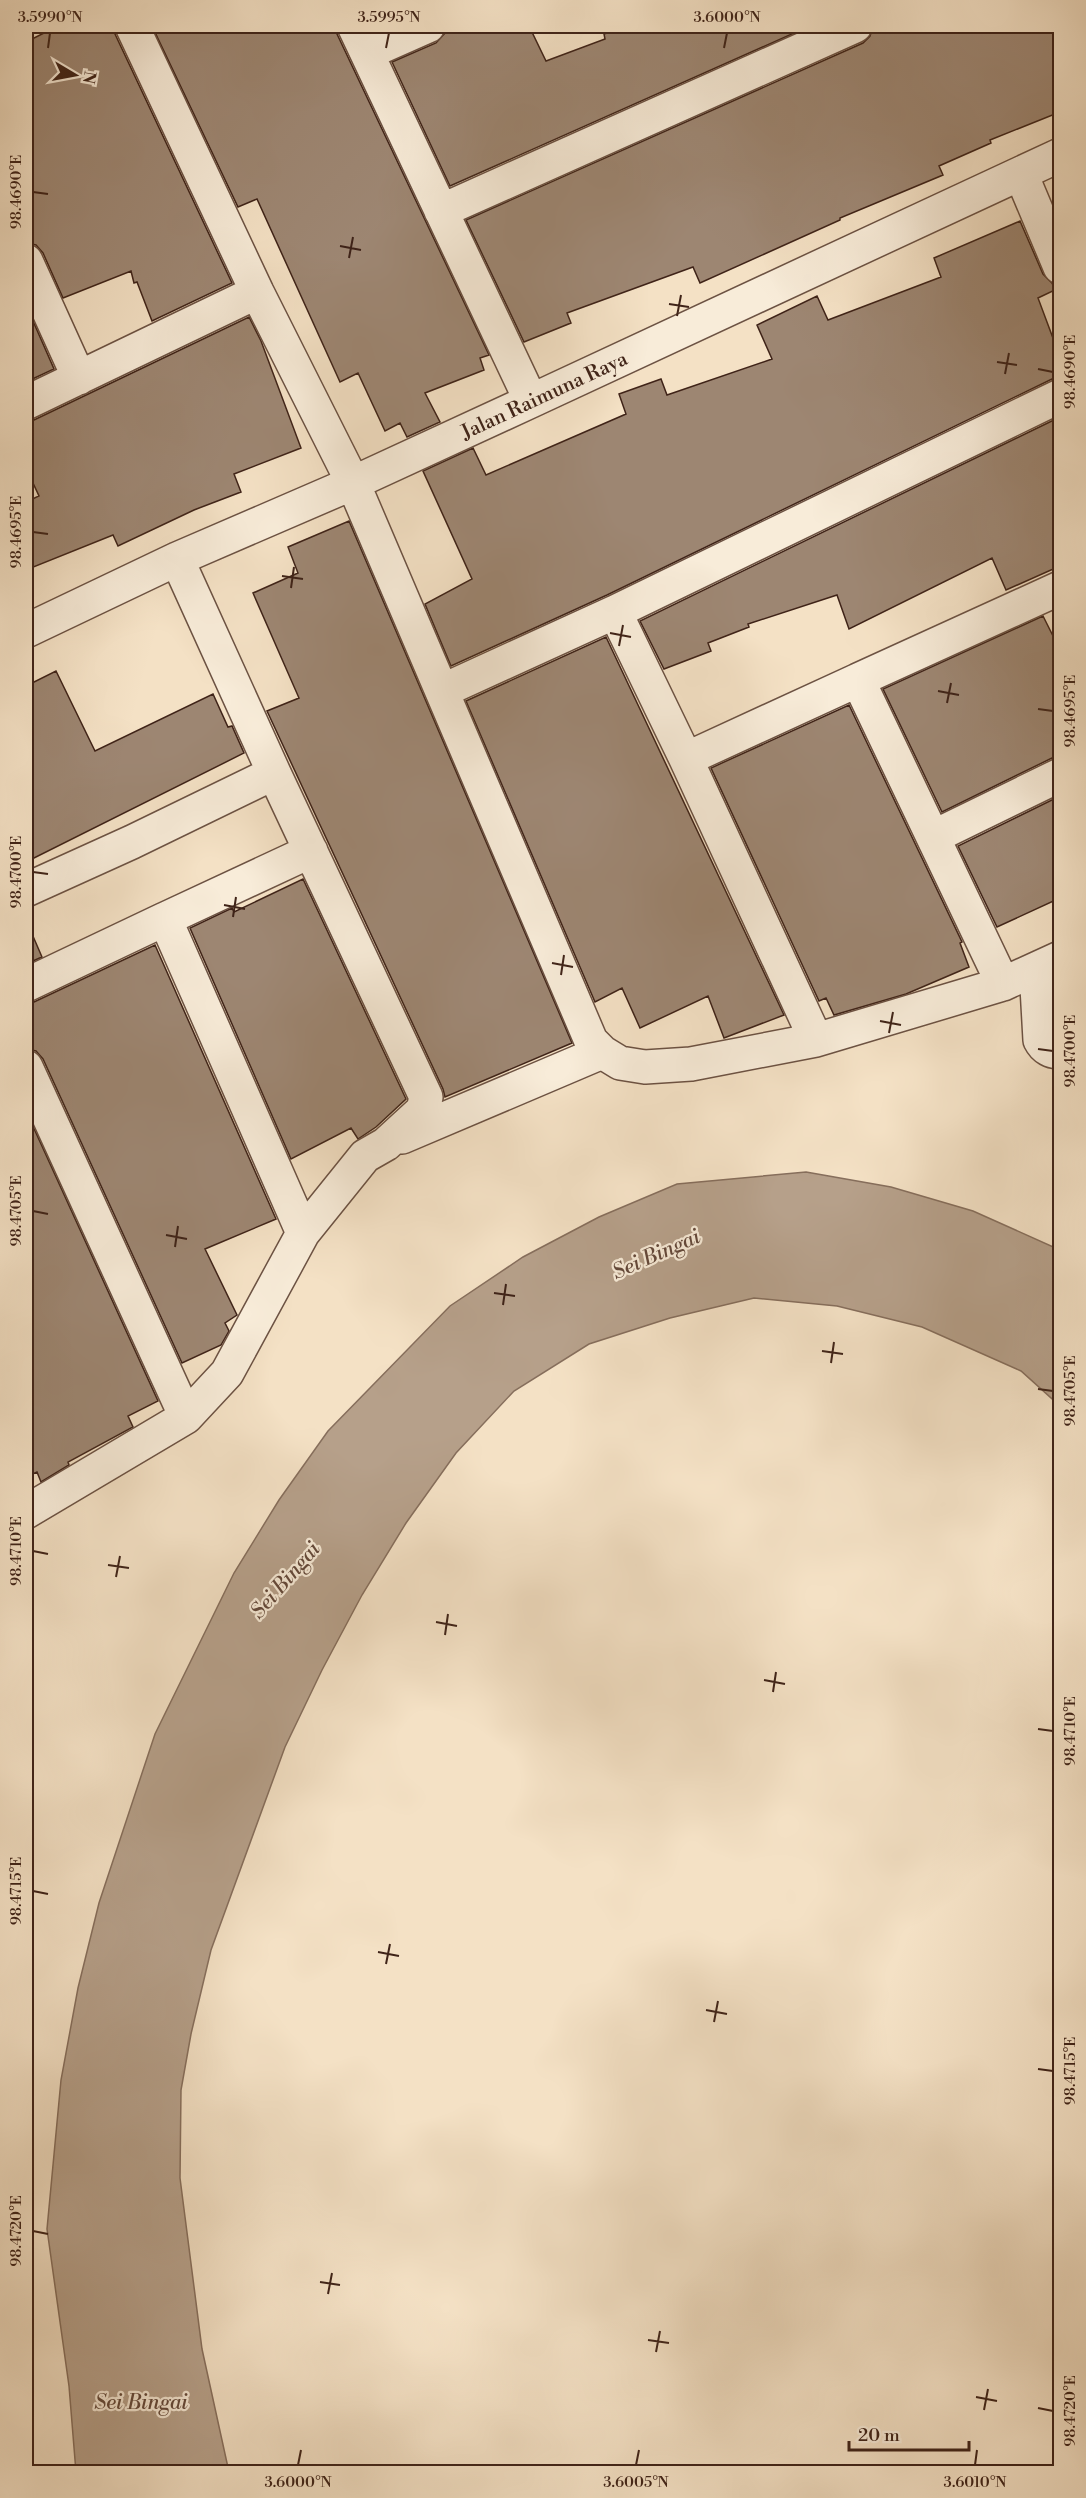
<svg xmlns="http://www.w3.org/2000/svg" width="1086" height="2498" font-family="'Libre Bodoni',serif">
<rect width="100%" height="100%" fill="#f4e1c5"/>
<filter id="stains"><feTurbulence type="fractalNoise" baseFrequency=".00333" numOctaves="4"/><feColorMatrix values="0 0 0 0 .2 0 0 0 0 .09 0 0 0 0 .02 0 0 0 .5 -.17"/></filter>
<radialGradient id="worn" r=".72"><stop offset=".6" stop-color="#630" stop-opacity="0"/><stop offset="1" stop-color="#630" stop-opacity=".3"/></radialGradient>
<!-- water -->
<path fill="#b6a08a" stroke="#866e5c" stroke-width="1.5" d="M806,1172L891,1187L973,1211L1060,1250V1406L1021,1371L922,1327L837,1306L754,1298L670,1318L589,1344L514,1391L456,1453L406,1523L362,1595L322,1670L285,1747L211,1950L191,2034L181,2090L180,2178L202,2349L229,2472H76L69,2386L47,2229L61,2080L78,1988L99,1903L155,1734L234,1573L279,1500L328,1431L450,1306L523,1257L599,1217L677,1184Z"/>
<!-- building -->
<path fill="#9d8672" stroke="#3f2318" stroke-width="1.5" d="M58,26H113L115,34L232,283L152,321L137,282L134,283L131,271L63,298L43,253L36,245L26,243V42Z
M152,26H335L337,34L489,355L480,358L484,370L425,393L440,422L407,437L400,423L385,431L358,373L340,382L257,199L238,207Z
M460,26H529L546,61L605,39L604,34L628,26H810L450,186L392,62L436,43L445,33Z
M873,26H1054L1060,43V112L990,140L991,143L939,166L943,175L840,218V220L700,283L693,267L567,313L571,323L524,342L466,220L863,43L870,36Z
M1020,221L1043,274L1052,283L1055,290L1038,298L1060,357V377L1052,379L607,595L451,666L425,604L472,579L423,471L473,448L486,475L626,414L619,394L661,379L667,395L772,359L757,325L817,296L828,320L941,277L934,258Z
M26,305L54,369L26,382Z
M249,317L261,341L301,448L234,474L241,492L194,510L118,546L113,535L26,570V502L39,496L26,468V422L34,420Z
M1060,417V566L1006,590L992,558L849,629L837,595L748,624L749,627L708,643L711,651L664,669L640,621Z
M349,521L572,1043L445,1097L443,1089L267,711L299,698L253,593L298,573L288,547Z
M1043,616L1060,650V756L1052,758L942,812L883,689Z
M606,637L784,1015L724,1038L708,996L640,1028L622,988L595,1002L466,701Z
M56,671L95,751L213,694L228,727L232,726L244,753L26,862V686Z
M849,705L962,942L960,943L969,967L906,994L834,1015L826,998L819,1001L711,768Z
M1060,796V898L997,927L958,846Z
M303,879L406,1099L376,1127L358,1139L351,1128L291,1159L190,928L232,908L234,912Z
M26,920L42,957L26,964Z
M155,945L276,1219L205,1249L237,1315L225,1323L229,1331L221,1345L182,1363L43,1059L36,1051L26,1049V1004L34,1002Z
M26,1111L158,1401L128,1416L133,1427L68,1462L69,1465L41,1482L37,1472L26,1477Z"/>
<g fill="none" stroke-linecap="round" stroke-linejoin="round">
<!-- street casing -->
<g stroke="#6c5243" stroke-width="36">
<path id="street" d="M132,26L257,292L353,483L591,1041L602,1052L620,1063L645,1067L691,1064L816,1040L1003,984L1060,958
M354,26L531,401
M367,53L428,26
M1021,174L1060,267
M441,211L855,26
M26,261L79,378
M26,403L257,292
M177,559L274,773L426,1097L423,1110L386,1144L365,1156L303,1233
M615,612L686,759L816,1040
M26,631L177,559L353,483L531,401L1060,155
M858,680L1060,588
M442,691L615,612L1060,396
M686,759L858,680L1003,984
M933,837L1060,775
M26,890L132,842L274,773
M1036,969L1040,1040C1044,1048 1052,1053 1060,1051
M26,985L165,919
M26,1067L186,1417
M402,1137L602,1052
M26,1512L186,1417L227,1373L303,1233L165,919L311,851"/>
</g>
<!-- street -->
<use href="#street" stroke="#f8ecd9" stroke-width="33"/>
</g>
<!-- ticks -->
<path fill="none" stroke="#3f2318" stroke-width="2" d="M48,48L50,33M386,48L389,33M724,48L727,33M33,192L48,194M340,246L361,250M349,258L353,237M669,304L689,307M677,316L681,295M997,362L1017,365M1038,369L1053,372M1005,374L1009,353M33,532L48,534M282,576L303,579M291,588L294,567M610,633L631,637M619,646L623,625M938,691L959,695M947,703L951,683M1038,709L1053,711M33,872L48,874M224,905L245,909M233,917L236,897M552,963L573,967M561,975L564,955M880,1021L901,1025M889,1033L893,1012M1038,1049L1053,1051M33,1211L48,1214M166,1235L187,1239M175,1247L178,1226M494,1293L515,1296M503,1305L506,1284M822,1351L843,1354M831,1363L834,1342M1038,1389L1053,1391M33,1551L48,1554M108,1565L129,1568M116,1577L120,1556M436,1622L457,1626M445,1635L448,1614M764,1680L785,1684M773,1692L776,1672M1038,1729L1053,1731M33,1891L48,1894M378,1952L399,1956M386,1964L390,1944M706,2010L727,2014M714,2022L718,2001M1038,2069L1053,2071M33,2231L48,2234M320,2282L340,2285M328,2294L332,2273M648,2340L669,2343M656,2352L660,2331M976,2397L997,2401M1038,2408L1053,2411M984,2410L988,2389M298,2465L301,2450M636,2465L639,2450M975,2465L977,2450"/>
<g text-anchor="middle" stroke-width="4.5" stroke-linejoin="round" paint-order="stroke">
<!-- street labels -->
<g font-size="20" fill="#3f2318" stroke="#f8ecd9">
<text transform="translate(544 395) rotate(-25)" y="7">Jalan Raimuna Raya</text>
</g>
<!-- water labels -->
<g font-size="21" font-style="italic" fill="#63483a" stroke="#f8ecd9">
<text transform="translate(656 1254) rotate(-24)" y="7">Sei Bingai</text>
<text transform="translate(285 1580) rotate(-49)" y="7">Sei Bingai</text>
<text x="141" y="2409">Sei Bingai</text>
</g>
</g>
<!-- margin -->
<rect width="1086" height="2498" fill="none" stroke="#f4e1c5" stroke-width="66"/>
<!-- north arrow -->
<g transform="translate(75 75) rotate(100)" stroke="#f8ecd9" stroke-width="4.5" paint-order="stroke">
<path d="M0-4.5L10 22L0 15L-10 22Z" fill="#3f2318"/>
<text y="-9" font-size="16" font-weight="bold" text-anchor="middle" fill="#3f2318">N</text>
</g>
<!-- scale -->
<path d="M849 2441v9h120v-9" fill="none" stroke="#3f2318" stroke-width="3"/>
<text x="858" y="2441" font-size="18" fill="#3f2318" stroke="#f8ecd9" stroke-width="4.5" paint-order="stroke">20 m</text>
<rect x="33" y="33" width="1020" height="2432" fill="none" stroke="#3f2318" stroke-width="2"/>
<g font-size="15" text-anchor="middle" fill="#3f2318">
<text x="50" y="22">3.5990°N</text>
<text x="389" y="22">3.5995°N</text>
<text x="727" y="22">3.6000°N</text>
<text transform="translate(16 192) rotate(-90)" y="5">98.4690°E</text>
<text transform="translate(1070 372) rotate(-90)" y="5">98.4690°E</text>
<text transform="translate(16 532) rotate(-90)" y="5">98.4695°E</text>
<text transform="translate(1070 711) rotate(-90)" y="5">98.4695°E</text>
<text transform="translate(16 872) rotate(-90)" y="5">98.4700°E</text>
<text transform="translate(1070 1051) rotate(-90)" y="5">98.4700°E</text>
<text transform="translate(16 1211) rotate(-90)" y="5">98.4705°E</text>
<text transform="translate(1070 1391) rotate(-90)" y="5">98.4705°E</text>
<text transform="translate(16 1551) rotate(-90)" y="5">98.4710°E</text>
<text transform="translate(1070 1731) rotate(-90)" y="5">98.4710°E</text>
<text transform="translate(16 1891) rotate(-90)" y="5">98.4715°E</text>
<text transform="translate(1070 2071) rotate(-90)" y="5">98.4715°E</text>
<text transform="translate(16 2231) rotate(-90)" y="5">98.4720°E</text>
<text transform="translate(1070 2411) rotate(-90)" y="5">98.4720°E</text>
<text x="298" y="2487">3.6000°N</text>
<text x="636" y="2487">3.6005°N</text>
<text x="975" y="2487">3.6010°N</text>
</g>
<rect width="100%" height="100%" filter="url(#stains)"/>
<rect width="100%" height="100%" fill="url(#worn)"/>
</svg>
